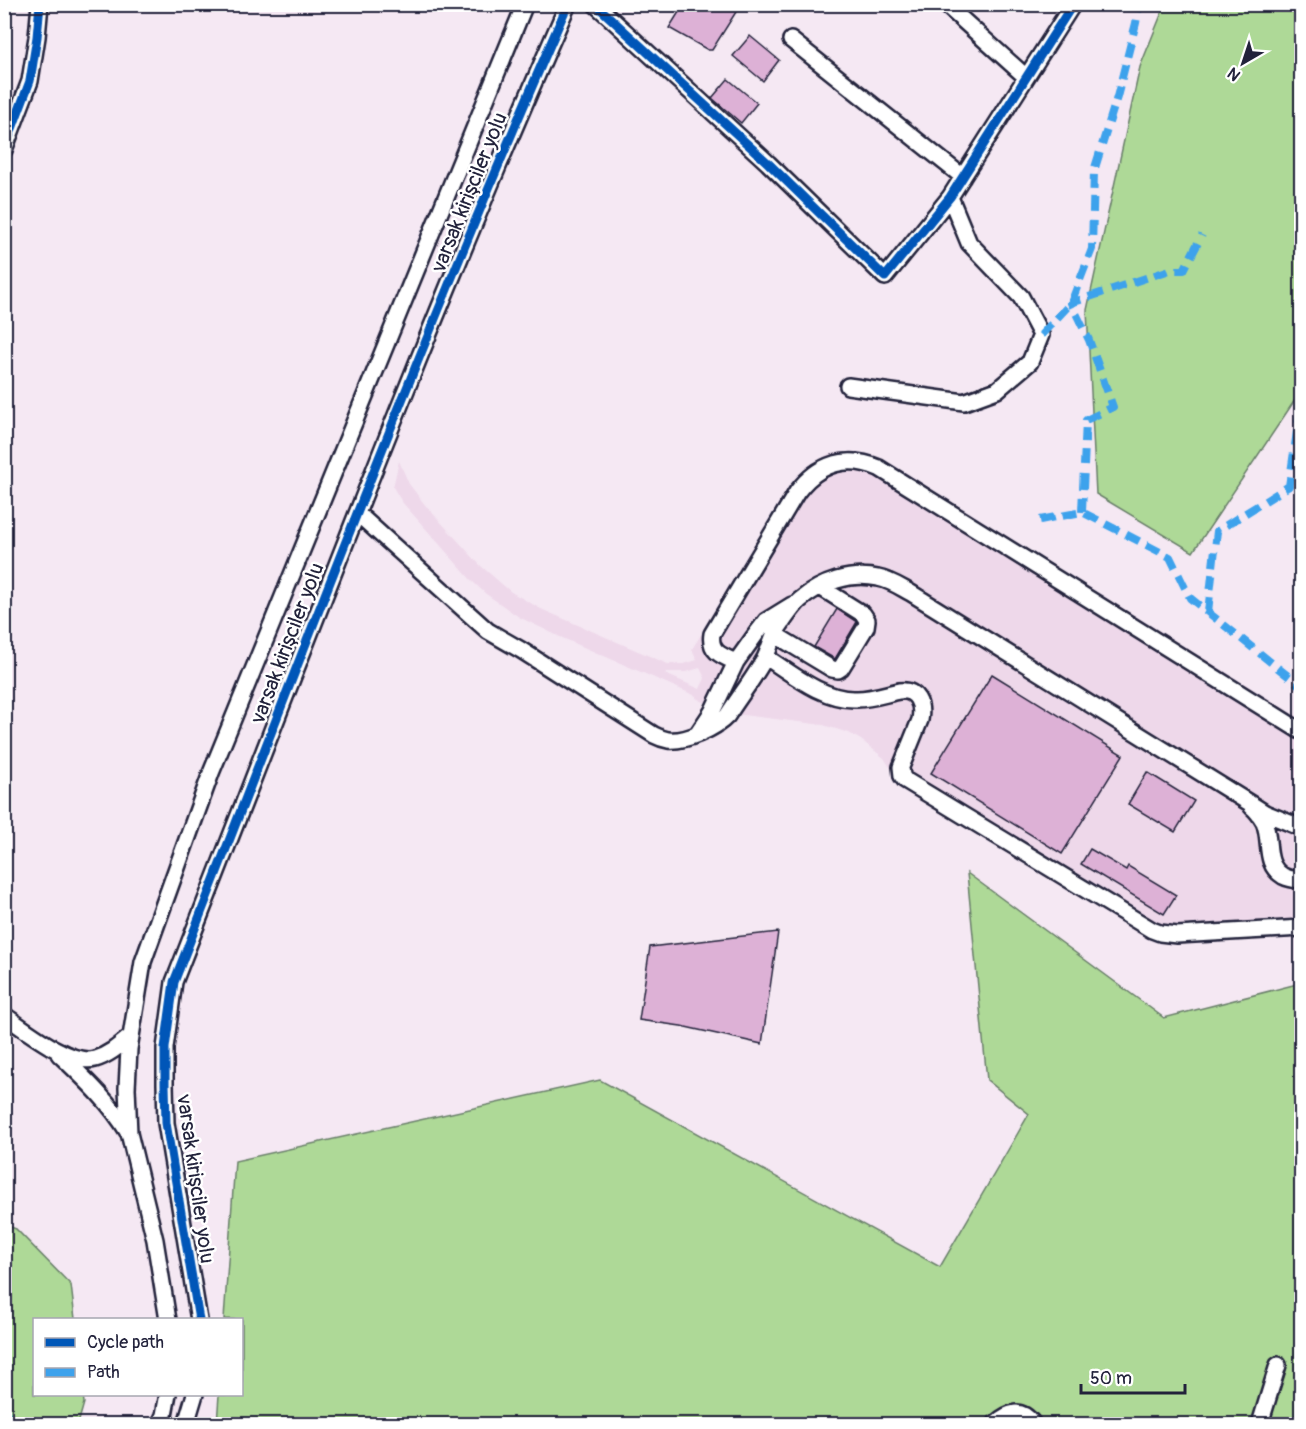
<svg xmlns="http://www.w3.org/2000/svg" width="1306" height="1429" font-family="Pangolin,sans-serif">
<rect width="100%" height="100%" fill="#f5e8f3"/>
<filter id="ink" filterUnits="userSpaceOnUse"><feTurbulence type="fractalNoise" baseFrequency=".0167" numOctaves="2"/><feDisplacementMap in="SourceGraphic" scale="12" xChannelSelector="R" yChannelSelector="G"/><feConvolveMatrix kernelMatrix="1 2 1 2 8 2 1 2 1" color-interpolation-filters="sRGB"/></filter>
<g filter="url(#ink)">
<!-- built -->
<path fill="#eed8ea" fill-rule="evenodd" d="M841,452H855L872,455L888,463L1301,719V935L1183,943H1171L1159,941L1139,932L907,791L898,783L893,772L884,758L861,740L849,733L823,725L735,714L720,710L696,698V696L558,636L519,617L486,594L472,581L402,502L393,487L399,461L409,484L426,506L481,566L511,592L541,609L654,658L668,664H684L697,660L692,649L707,625L789,487L800,475L813,464L827,455ZM700,668L705,678L700,689L665,674L666,672H686Z"/>
<!-- green -->
<path fill="#aed997" stroke="#687e69" stroke-width="1.5" d="M1165,5H1301V391L1193,552L1096,494L1087,310L1140,67Z
M967,873L1164,1018L1301,983V1424H217L219,1395L242,1394V1320L224,1319L235,1161L600,1080L940,1267L1029,1114L987,1080Z
M5,1225L16,1229L71,1285L75,1319L34,1320V1394L83,1395L84,1403L78,1424H5Z"/>
<!-- building -->
<path fill="#ddb1d6" stroke="#22223b" stroke-width="1.5" d="M684,4H741L712,50H708L669,28Z
M750,36L779,60L763,81L733,56Z
M728,79L757,103L741,123L712,98Z
M837,609L857,622L835,659L814,647Z
M992,674L1123,755L1062,854L931,773Z
M1147,772L1194,801L1175,832L1128,804Z
M1090,849L1126,870L1128,866L1176,895L1164,914L1081,864Z
M778,932L762,1044L681,1026L639,1020L650,947Z"/>
<g fill="none" stroke-linecap="round" stroke-linejoin="round">
<!-- minor casing -->
<g stroke="#22223b" stroke-width="20">
<path id="minor" d="M595,4L768,163L885,277L950,197L1073,4
M945,4L1026,77
M791,40L963,177
M4,150L30,81L37,37L40,4
M848,386L964,402L997,390L1030,362L1041,335L1021,297L969,243L950,197
M357,513L488,631L521,650L654,735C658,737 663,739 668,740C685,742 715,729 727,716C739,697 754,678 765,658C769,650 771,641 775,633C781,624 793,606 800,600C821,582 851,572 878,578C890,580 900,587 911,593L1251,804L1265,813L1302,828
M774,634L832,669L838,670L841,668L866,627L867,620L863,614L820,587
M766,657C792,674 825,701 857,699C871,699 885,694 899,691C917,689 923,704 920,720L901,767L902,776L905,780L1152,930L1160,933L1177,935L1302,928
M736,662C722,656 709,652 712,634L797,492C818,464 846,454 879,468L1302,732
M698,733L712,712L736,662L756,634L766,621L792,605
M1252,807C1257,811 1261,817 1264,822C1272,840 1263,864 1283,876C1289,879 1295,880 1302,879
M4,1015C25,1029 70,1066 95,1059C109,1055 120,1045 131,1036
M59,1054C85,1079 109,1101 128,1132
M168,1320L155,1240L129,1133L127,1088L129,1049L143,962L211,773L525,4
M199,1320L166,1123L165,1084V1048L174,982C302,655 426,326 568,4
M160,1424L164,1415L168,1394
M186,1424L195,1394
M995,1424C1008,1412 1021,1407 1033,1424
M1260,1424L1278,1365"/>
</g>
<!-- minor -->
<use href="#minor" stroke="#fff" stroke-width="15"/>
<!-- quiet -->
<path stroke="#3ea2ec" stroke-width="8" stroke-dasharray="15 8" stroke-linecap="butt" d="M1041,335L1071,303L1092,249L1094,171L1117,97L1136,23L1139,4
M1082,512L1086,420L1113,407L1089,340L1071,303L1170,270H1184L1202,235
M1040,520L1082,512L1170,557L1190,598L1302,687
M1208,612L1217,531L1289,486L1299,418L1302,417
M4,1407L11,1424"/>
<!-- cycleway casing -->
<g stroke="#fff" stroke-width="13">
<path id="cycleway" d="M595,4L768,163L885,277L950,197L1073,4
M4,150L30,81L37,37L40,4
M199,1320L166,1123L165,1084V1048L174,982C302,655 426,326 568,4"/>
</g>
<!-- cycleway -->
<use href="#cycleway" stroke="#0057b8" stroke-width="9"/>
</g>
</g>
<g text-anchor="middle" stroke-width="5" stroke-linejoin="round" paint-order="stroke">
<!-- street labels -->
<g font-size="21" fill="#22223b" stroke="#fff">
<text transform="translate(469 192) rotate(-68)" y="7">varsak kirişciler yolu</text>
<text transform="translate(287 643) rotate(-69)" y="7">varsak kirişciler yolu</text>
<text transform="translate(196 1179) rotate(82)" y="7">varsak kirişciler yolu</text>
</g>
</g>
<!-- margin -->
<rect width="1306" height="1429" fill="none" stroke="#fff" stroke-width="24"/>
<rect x="12" y="12" width="1282" height="1405" fill="none" stroke="#22223b" stroke-width="2" filter="url(#ink)"/>
<!-- legend -->
<rect x="33" y="1318" width="210" height="78" fill="#ffffff" stroke="#a7a7b1" stroke-width="1.5"/>
<rect x="45" y="1338" width="30" height="9" fill="#0057b8" stroke="#a7a7b1" stroke-width="1.5"/>
<text x="87" y="1348" font-size="18" fill="#22223b">Cycle path</text>
<rect x="45" y="1368" width="30" height="9" fill="#3ea2ec" stroke="#a7a7b1" stroke-width="1.5"/>
<text x="87" y="1378" font-size="18" fill="#22223b">Path</text>
<!-- north arrow -->
<g transform="translate(1243 63) rotate(219)" stroke="#ffffff" stroke-width="4.5" paint-order="stroke">
<path d="M0-4.5L10 22L0 15L-10 22Z" fill="#22223b"/>
<text y="-9" font-size="16" font-weight="bold" text-anchor="middle" fill="#22223b">N</text>
</g>
<!-- scale -->
<path d="M1081 1384v9h104v-9" fill="none" stroke="#22223b" stroke-width="3"/>
<text x="1090" y="1384" font-size="18" fill="#22223b" stroke="#ffffff" stroke-width="4.5" paint-order="stroke">50 m</text>
</svg>
